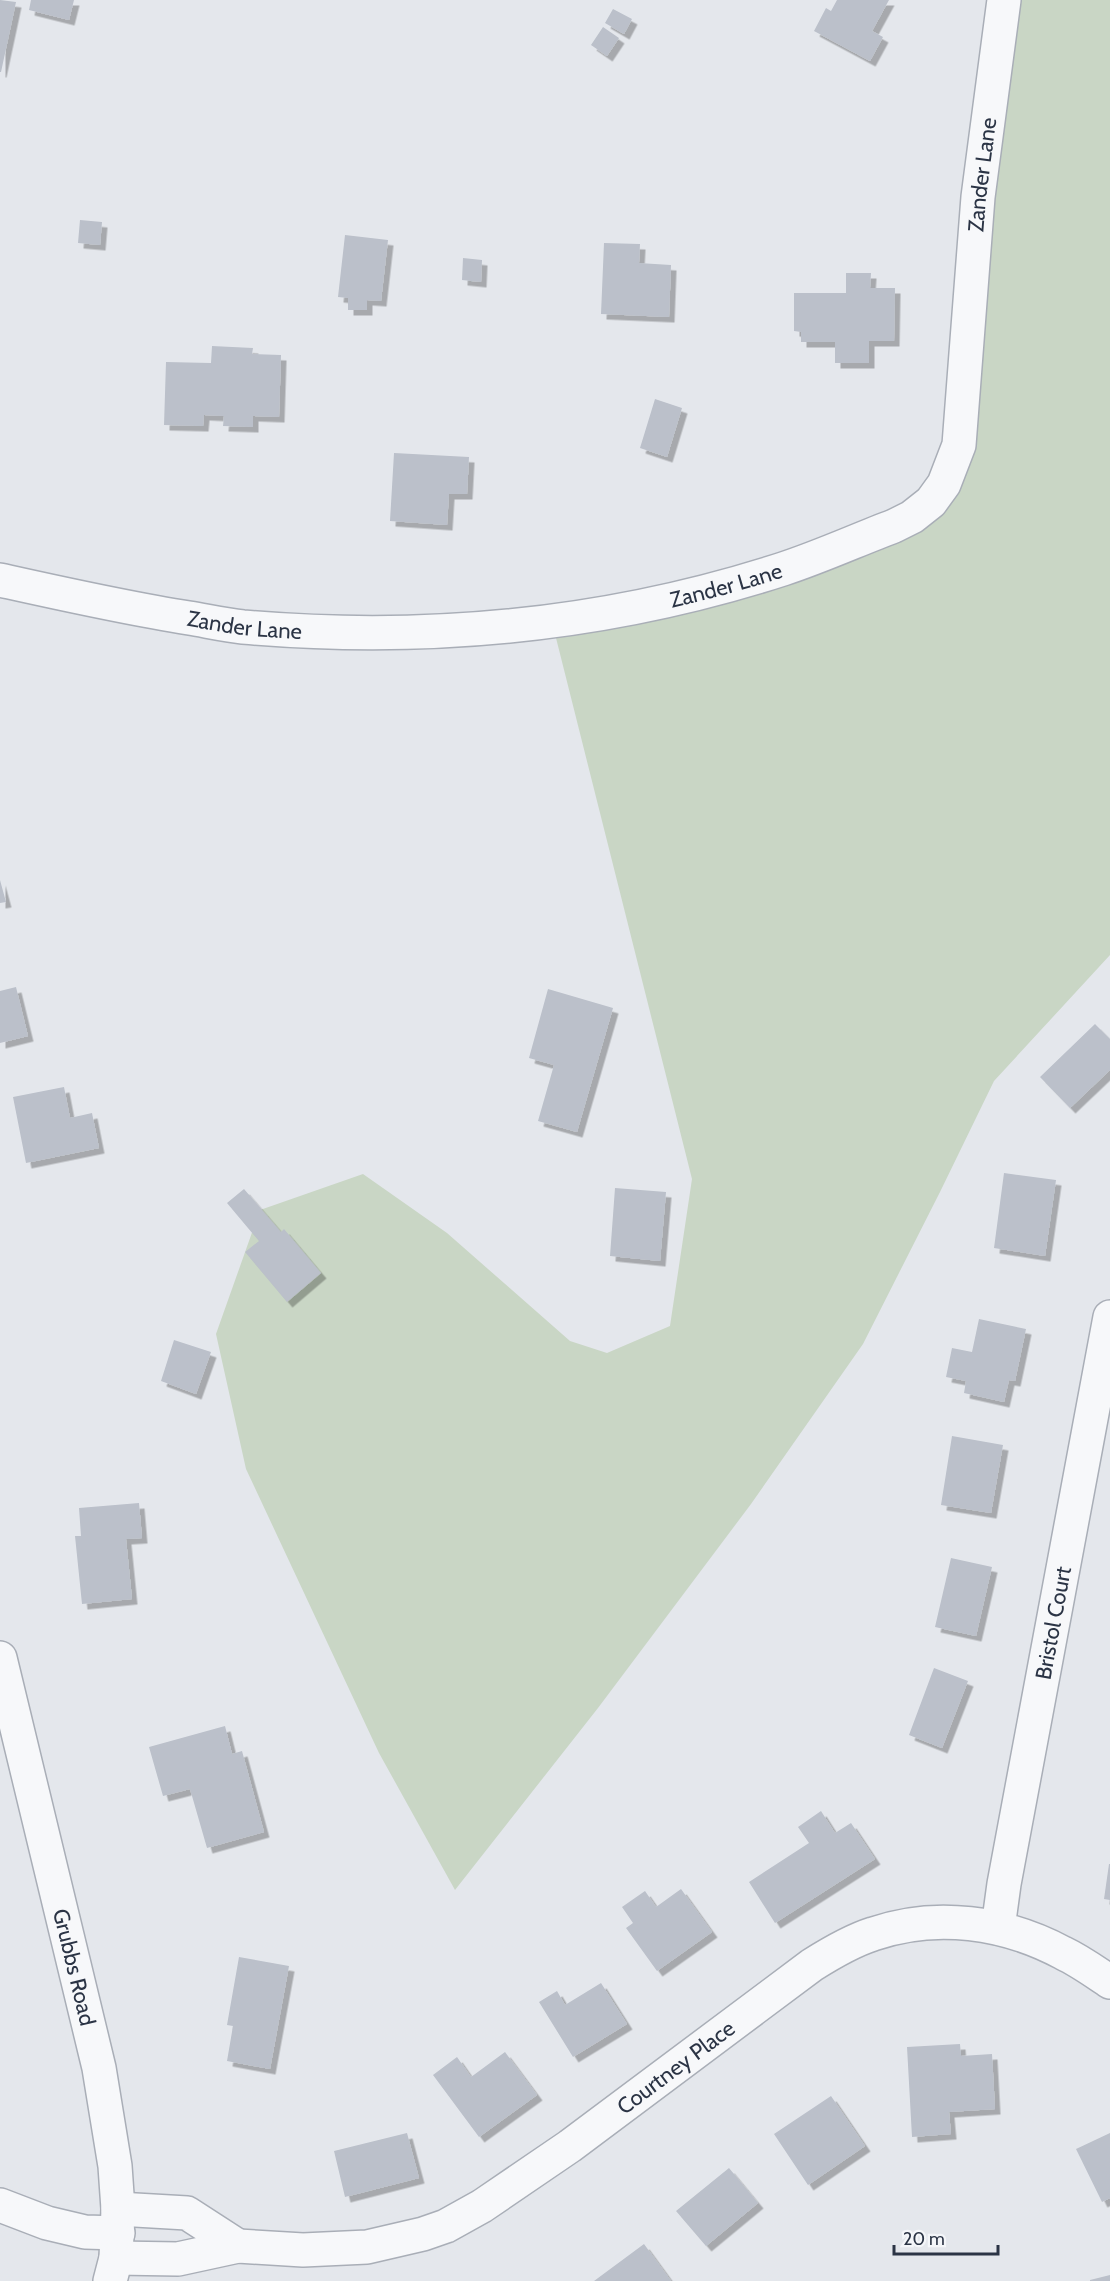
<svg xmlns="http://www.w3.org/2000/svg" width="1110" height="2281" font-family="Cabin,sans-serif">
<defs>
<filter id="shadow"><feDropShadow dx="5.5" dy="5.5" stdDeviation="0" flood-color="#0004"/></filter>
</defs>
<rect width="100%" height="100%" fill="#e4e7ec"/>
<!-- green -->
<path fill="#c9d6c5" d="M1004,0H1110V955L994,1081L940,1192L863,1344L751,1504L598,1708L455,1890L379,1753L246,1469L216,1334L260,1210L363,1174L447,1233L570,1341L607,1353L670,1326L692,1179L552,622L784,569L944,484Z"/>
<!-- building -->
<path fill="#bbc0ca" filter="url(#shadow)" d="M0,0L16,2L1,72H0Z
M31,0H74L69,20L29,10Z
M837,0H889L872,31L883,37L870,61L814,31L826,8L831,11Z
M613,9L632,19L624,34L605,23Z
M603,27L619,38L607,56L591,45Z
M80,220L102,222L100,245L78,243Z
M345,235L388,240L381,301L367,300V310H348V298L338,297Z
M604,243L640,244L639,263L671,265L669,317L601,314Z
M463,258L482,260L481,282L462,280Z
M846,273H871L870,288H895L894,341H869V363H835V342H801V332L794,331V293H846Z
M212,346L253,348L252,354L281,355L279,417L253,416V427L223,426L224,416L204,415L203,426L164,425L166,362L211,363Z
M655,399L682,408L667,457L640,448Z
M394,453L469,457L467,494H449L447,525L390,521Z
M0,880L6,902L0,903Z
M16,987L28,1036L0,1043V991Z
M548,989L613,1008L577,1132L538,1121L554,1065L529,1058Z
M1095,1024L1110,1039V1070L1070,1108L1040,1077Z
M64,1087L70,1118L92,1113L99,1148L26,1163L13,1097Z
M1004,1173L1056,1180L1045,1256L994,1248Z
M615,1188L666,1192L660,1261L610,1256Z
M244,1189L281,1232L284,1229L321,1273L287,1302L245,1252L259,1241L227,1203Z
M979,1319L1026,1329L1015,1381L1009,1380L1004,1402L964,1393L966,1381L946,1377L952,1348L972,1352Z
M174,1340L211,1352L196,1394L161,1381Z
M952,1436L1003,1445L991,1513L941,1505Z
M139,1503L142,1538L126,1539L132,1599L82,1604L75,1536H81L79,1508Z
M951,1558L992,1567L976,1636L935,1627Z
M934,1668L968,1681L942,1748L909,1735Z
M225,1726L232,1754L242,1751L264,1832L207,1848L190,1789L163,1796L149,1747Z
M821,1811L835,1833L851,1823L875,1859L775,1923L749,1882L809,1843L798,1827Z
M1109,1864H1110V1900L1104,1899Z
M681,1889L712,1932L657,1971L626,1928L633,1923L622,1907L645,1891L656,1907Z
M239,1957L289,1966L270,2069L227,2061L233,2026L227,2025Z
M601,1983L627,2024L573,2057L539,2002L557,1991L565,2005Z
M960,2044L961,2056L992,2054L995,2109L949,2112L951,2134L912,2137L907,2047Z
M505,2052L537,2095L479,2137L433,2075L457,2057L471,2077Z
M831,2096L865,2146L808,2185L774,2134Z
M407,2133L419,2178L345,2197L334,2151Z
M1110,2133V2198L1102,2202L1076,2149Z
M729,2168L758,2203L706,2246L676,2211Z
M644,2244L671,2281H594Z
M1110,2275V2281H1090V2280Z"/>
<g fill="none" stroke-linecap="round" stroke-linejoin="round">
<!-- minor casing -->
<g stroke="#a9aeb7" stroke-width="36">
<g id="minor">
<path id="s1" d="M0,580C63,594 125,608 189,618C207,621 225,625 243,627C427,643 607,626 783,569C820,557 857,540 894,526L912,517L931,502L944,484L959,445L978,197L1004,0"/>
<path id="s2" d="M0,1658L99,2068L115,2166L118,2209L116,2258L110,2281"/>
<path id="s3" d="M998,1928L1004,1884L1110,1317"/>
<path d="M0,2205L47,2223L85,2232L118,2233"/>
<path d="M118,2209L187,2213L238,2246"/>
<path id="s4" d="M116,2258L178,2259L238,2246L303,2250L367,2247L423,2234L446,2226L482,2206L570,2146L812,1965C831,1953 851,1941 873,1934C936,1912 1005,1922 1063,1953C1080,1961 1095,1972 1110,1982"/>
</g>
</g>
<!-- minor -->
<use href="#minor" stroke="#f7f8fa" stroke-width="33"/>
</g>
<g text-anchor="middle" stroke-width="4.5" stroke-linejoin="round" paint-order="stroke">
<!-- street labels -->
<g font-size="22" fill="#2b3445" stroke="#f4f6f9">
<text dy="8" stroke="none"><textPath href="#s1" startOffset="1293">Zander Lane</textPath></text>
<text dy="8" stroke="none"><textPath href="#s1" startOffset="735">Zander Lane</textPath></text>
<text dy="8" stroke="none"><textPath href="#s1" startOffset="249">Zander Lane</textPath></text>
<text dy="8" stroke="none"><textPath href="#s3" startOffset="310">Bristol Court</textPath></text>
<text dy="8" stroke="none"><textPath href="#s2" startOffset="318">Grubbs Road</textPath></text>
<text dy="8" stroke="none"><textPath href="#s4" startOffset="614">Courtney Place</textPath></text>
</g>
</g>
<!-- scale -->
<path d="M894 2245v9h104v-9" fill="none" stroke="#2b3445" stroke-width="3"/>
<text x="903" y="2245" font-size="18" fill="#2b3445" stroke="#f4f6f9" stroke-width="4.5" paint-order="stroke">20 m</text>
</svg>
